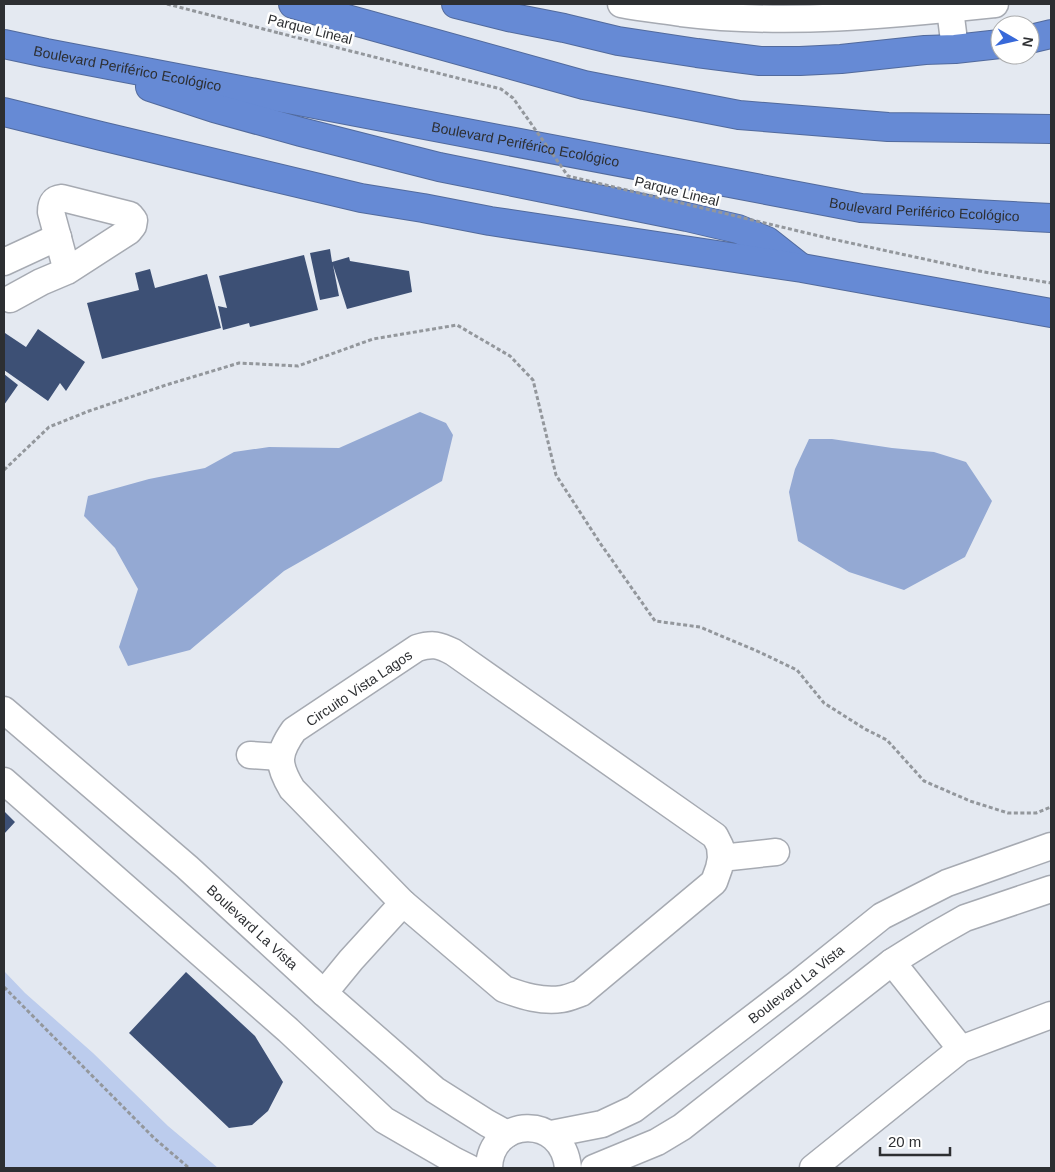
<svg xmlns="http://www.w3.org/2000/svg" width="1055" height="1172" font-family="Helvetica,sans-serif">
<rect width="100%" height="100%" fill="#e4e9f1"/>
<!-- green -->
<path fill="#bccced" d="M4,971L25,993L93,1053L168,1126L218,1168H4Z"/>
<!-- water -->
<path fill="#94a9d3" d="M420,412L446,423L453,435L442,481L284,571L190,650L128,666L119,647L138,589L115,548L84,516L88,496L149,479L205,468L234,452L269,447L339,448Z
M809,439H832L892,448L934,452L966,462L992,501L965,557L904,590L849,572L798,541L789,492L795,469Z"/>
<!-- building -->
<path fill="#3d5075" d="M330,249L332,262L349,257L350,261L409,271L412,292L347,309L333,265L339,296L320,300L310,253Z
M304,255L318,310L250,327L249,323L223,330L218,306L227,308L219,276Z
M150,269L155,288L207,274L221,328L102,359L87,303L139,290L135,273Z
M38,329L85,362L66,391L60,383L48,401L4,370V335L5,333L26,347Z
M4,374L18,385L4,405Z
M4,811L15,822L4,834Z
M186,972L255,1036L283,1082L268,1111L252,1125L229,1128L129,1033Z"/>
<g fill="none" stroke-linecap="round" stroke-linejoin="round">
<!-- minor casing -->
<g stroke="#a6aab2" stroke-width="29">
<g id="minor">
<path d="M621,4C641,8 661,10 681,13C787,26 890,15 995,4"/>
<path d="M950,9L955,49"/>
<path d="M4,262L58,237"/>
<path d="M10,299L41,282L67,271L129,231L133,226L134,220L130,215L62,198C53,199 51,204 51,212L67,271"/>
<path id="s1" d="M4,710L187,867L324,993L435,1090L487,1123L507,1134"/>
<path d="M250,755L280,757"/>
<path d="M4,781L288,1030L384,1120L455,1161L469,1168"/>
<path d="M721,858L720,846L715,836L453,652C439,645 433,643 417,648L294,730C277,754 277,764 292,789L403,903L504,989C523,996 542,1002 562,999C569,998 575,995 581,993L714,882L719,868L721,858L776,852"/>
<path d="M892,962L961,1049"/>
<path d="M324,993L351,960L403,903"/>
<path id="s2" d="M551,1134L602,1124L634,1109L797,984L882,916L947,883L1051,846"/>
<path d="M489,1168C490,1117 563,1113 568,1168"/>
<path d="M594,1168L657,1142L682,1127L892,962L935,935L965,918L1051,889"/>
<path d="M813,1168L961,1049L1051,1015"/>
</g>
</g>
<!-- highway casing -->
<g stroke="#526a9c" stroke-width="30">
<g id="highway">
<path d="M293,4L584,85L739,115L888,127L1051,129"/>
<path d="M456,4L508,17L564,28L618,41L697,53L760,61H800L841,59L925,50L955,49L1000,44"/>
<path d="M1030,39L1051,34"/>
<path id="s3" d="M4,44L46,53L861,208L1051,218"/>
<path d="M150,87L214,108L301,132L439,167L687,217L738,229L767,241L800,267"/>
<path d="M4,112L101,136L361,198L423,208L490,221L802,268L1051,313"/>
</g>
</g>
<!-- path -->
<path stroke="#93979c" stroke-width="3" stroke-dasharray="4 2.5" stroke-linecap="butt" d="M167,4L279,33
M832,239L984,272L1051,283
M4,470L49,427L89,411L166,385L239,363L298,366L373,339L457,325L510,356L533,380L556,475L600,543L655,621L700,627L757,651L797,670L824,703L865,729L887,740L924,781L970,801L1008,813H1036L1051,807
M4,987L154,1138L189,1168"/>
<!-- minor -->
<use href="#minor" stroke="#fff" stroke-width="26"/>
<!-- highway -->
<use href="#highway" stroke="#668ad5" stroke-width="28"/>
<!-- path-bridge -->
<path stroke="#93979c" stroke-width="3" stroke-dasharray="4 2.5" stroke-linecap="butt" d="M279,33L501,89L513,98L568,176L832,239"/>
</g>
<g text-anchor="middle" stroke-width="5" stroke-linejoin="round" paint-order="stroke">
<!-- street labels -->
<g font-size="14" fill="#2d2f32" stroke="#fff">
<text transform="translate(310 29) rotate(14)" y="5">Parque Lineal</text>
<text dy="5" stroke="none"><textPath href="#s3" startOffset="126">Boulevard Periférico Ecológico</textPath></text>
<text dy="5" stroke="none"><textPath href="#s3" startOffset="531">Boulevard Periférico Ecológico</textPath></text>
<text transform="translate(677 191) rotate(14)" y="5">Parque Lineal</text>
<text dy="5" stroke="none"><textPath href="#s3" startOffset="936">Boulevard Periférico Ecológico</textPath></text>
<text transform="translate(359 688) rotate(-34)" y="5">Circuito Vista Lagos</text>
<text dy="5" stroke="none"><textPath href="#s1" startOffset="330">Boulevard La Vista</textPath></text>
<text dy="5" stroke="none"><textPath href="#s2" startOffset="292">Boulevard La Vista</textPath></text>
</g>
</g>
<!-- border -->
<rect width="1055" height="1172" fill="none" stroke="#2d2f32" stroke-width="10"/>
<!-- north arrow -->
<g transform="translate(1015 40) rotate(99)"><circle r="24" fill="#ffffff" stroke="#abacad"/>
<path d="M0-4L9 19L0 12L-9 19Z" fill="#3869d9"/>
<text y="-8" font-size="14" font-weight="bold" text-anchor="middle" fill="#2d2f32">N</text>
</g>
<!-- scale -->
<path d="M880 1147v8h70v-8" fill="none" stroke="#2d2f32" stroke-width="2.5"/>
<text x="888" y="1147" font-size="15" fill="#2d2f32" stroke="#ffffff" stroke-width="4" paint-order="stroke">20 m</text>
</svg>
